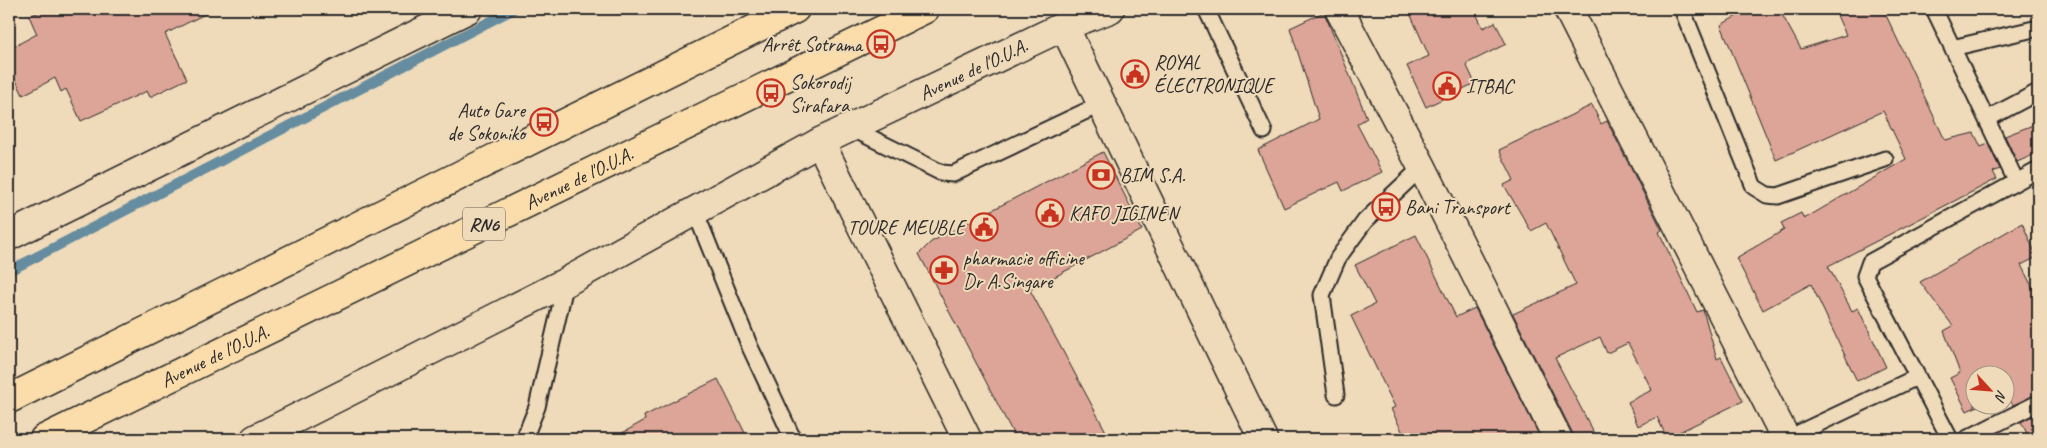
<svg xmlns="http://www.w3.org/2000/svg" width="2047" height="448" font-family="Caveat,sans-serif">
<rect width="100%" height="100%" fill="#efdab9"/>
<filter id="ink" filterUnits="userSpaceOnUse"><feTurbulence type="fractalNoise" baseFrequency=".02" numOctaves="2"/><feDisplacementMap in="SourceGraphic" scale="10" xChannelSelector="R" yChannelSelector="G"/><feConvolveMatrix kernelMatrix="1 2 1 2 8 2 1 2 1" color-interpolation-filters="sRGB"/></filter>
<g filter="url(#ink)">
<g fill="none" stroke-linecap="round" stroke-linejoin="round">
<!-- stream -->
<path stroke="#658c9f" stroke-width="10" d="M9,271L514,9"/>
</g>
<!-- building -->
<path fill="#dda498" stroke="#2b2b2b" d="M47,9H215L165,34L187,79L150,97L147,91L81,121L66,89L61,92L55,78L23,95L9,66V49L37,34L29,16Z
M1408,9H1474L1483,28L1495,22L1506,44L1466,64L1475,83L1426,107L1407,66L1429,56Z
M1749,9H1779L1801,49L1846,35L1834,9H1883L1945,140L1974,133L1981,147L1988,144L2000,169L1993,172L1997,179L1828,266L1852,311L1858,308L1886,367L1857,381L1811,284L1763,310L1736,258L1784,230L1781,223L1801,213L1804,219L1906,159L1883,111L1776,160L1721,25Z
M1324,12L1367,118L1357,124L1382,172L1343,191L1339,182L1284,208L1258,150L1319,119L1290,28Z
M1592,105L1601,124L1607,121L1662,230L1659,232L1697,312L1703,310L1717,359L1721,357L1743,401L1667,438L1657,417L1638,426L1628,402L1652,390L1628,343L1607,353L1600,337L1555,358L1597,439H1574L1572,432L1513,314L1576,285L1546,223L1531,231L1504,185L1514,180L1499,150Z
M2038,123V153L2017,162L2005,136Z
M1103,152L1142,230L1030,290L1110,439H1016L919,254L931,242Z
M2022,223L2037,257L2021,265L2038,298V394L2013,405L2004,392V376H1974V406H1978L1967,411L1950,378L1960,373L1944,331L1953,326L1920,282Z
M1416,235L1456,317L1475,308L1541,439H1406L1391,409L1395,407L1351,316L1375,304L1355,265Z
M718,379L748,439H612L645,420L644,416Z
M2038,413V439H2030L2021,422Z"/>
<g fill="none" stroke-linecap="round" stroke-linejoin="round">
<!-- service casing -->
<g stroke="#2b2b2b" stroke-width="19">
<path id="service" d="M1206,9L1264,131
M1682,9L1754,187L1767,195L1778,196L1885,159
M1934,9L2016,181
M1952,48L2038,28
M1987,119L2038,92
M851,128L942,173L953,174L1101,104
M695,211L750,347L793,439
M1336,395L1322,295L1338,258L1365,221L1422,167
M524,439L537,407L566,282
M1786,439L1917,377
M1950,439L1865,276L1870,262L2038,170
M1966,439L2038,403"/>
</g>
<!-- minor casing -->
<g stroke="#2b2b2b" stroke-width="31">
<path id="minor" d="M1339,9L1422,167L1558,439
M1568,9L1786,439
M1064,26L1263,439"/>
</g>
<!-- tertiary casing -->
<g stroke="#2b2b2b" stroke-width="31">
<path id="tertiary" d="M9,236L468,9
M255,439L566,282L820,142"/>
</g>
<!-- secondary casing -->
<g stroke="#2b2b2b" stroke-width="31">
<g id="secondary">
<path id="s1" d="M967,439L820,142L1064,26L1110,9"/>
</g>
</g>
<!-- trunk casing -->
<g stroke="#2b2b2b" stroke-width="31">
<g id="trunk">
<path d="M9,399L795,9"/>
<path id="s2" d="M44,439L925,9"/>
</g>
</g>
<!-- service -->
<use href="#service" stroke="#efdab9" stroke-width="15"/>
<!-- minor -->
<use href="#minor" stroke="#efdab9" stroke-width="28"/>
<!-- tertiary -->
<use href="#tertiary" stroke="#efdab9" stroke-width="28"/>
<!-- secondary -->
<use href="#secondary" stroke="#efdab9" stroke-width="28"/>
<!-- trunk -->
<use href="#trunk" stroke="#faddab" stroke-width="28"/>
</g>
</g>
<!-- icons -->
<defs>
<g id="bus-ring" transform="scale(1.4375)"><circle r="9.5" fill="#efdab9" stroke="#c8321e" stroke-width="1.5"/><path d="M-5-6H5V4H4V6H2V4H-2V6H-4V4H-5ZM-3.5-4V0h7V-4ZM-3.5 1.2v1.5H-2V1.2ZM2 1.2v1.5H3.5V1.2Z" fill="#c8321e"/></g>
<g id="civic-ring" transform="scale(1.4375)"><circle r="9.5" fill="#efdab9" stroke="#c8321e" stroke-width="1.5"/><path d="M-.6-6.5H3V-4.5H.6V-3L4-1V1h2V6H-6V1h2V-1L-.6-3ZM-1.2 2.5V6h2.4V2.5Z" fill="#c8321e"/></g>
<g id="bank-ring" transform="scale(1.4375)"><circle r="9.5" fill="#efdab9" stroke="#c8321e" stroke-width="1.5"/><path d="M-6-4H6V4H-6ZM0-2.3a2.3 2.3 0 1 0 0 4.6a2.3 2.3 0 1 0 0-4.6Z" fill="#c8321e"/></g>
<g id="pharmacy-ring" transform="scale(1.4375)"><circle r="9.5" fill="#efdab9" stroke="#c8321e" stroke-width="1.5"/><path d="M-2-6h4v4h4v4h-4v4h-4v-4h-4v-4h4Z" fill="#c8321e"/></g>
</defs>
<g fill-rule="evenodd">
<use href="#bus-ring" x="881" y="44"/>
<use href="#civic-ring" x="1135" y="74"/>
<use href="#civic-ring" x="1447" y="86"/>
<use href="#bus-ring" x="771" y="93"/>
<use href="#bus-ring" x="544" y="122"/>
<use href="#bank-ring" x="1101" y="175"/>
<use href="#bus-ring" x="1386" y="207"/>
<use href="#civic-ring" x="1050" y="213"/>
<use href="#civic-ring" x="984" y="227"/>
<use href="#pharmacy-ring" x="944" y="270"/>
</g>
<g text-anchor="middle" stroke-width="4" stroke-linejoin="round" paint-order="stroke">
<!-- shield labels -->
<rect fill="#efdab9" stroke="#666056" stroke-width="1" x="463" y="207.5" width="42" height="33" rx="4"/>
<g font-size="19" font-weight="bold" fill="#2b2b2b">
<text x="484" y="231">RN6</text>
</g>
<!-- poi labels -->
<g font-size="20" fill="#2b2b2b" stroke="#efdab9" text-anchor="start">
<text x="862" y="51" text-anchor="end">Arrêt Sotrama</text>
<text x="1154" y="69">ROYAL<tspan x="1154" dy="23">ÉLECTRONIQUE</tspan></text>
<text x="790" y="89">Sokorodij<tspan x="790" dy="23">Sirafara</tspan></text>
<text x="1466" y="93">ITBAC</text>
<text x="525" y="117" text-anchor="end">Auto Gare<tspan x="525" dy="23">de Sokoniko</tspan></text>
<text x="1120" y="182">BIM S.A.</text>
<text x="1405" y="214">Bani Transport</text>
<text x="1069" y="220">KAFO JIGINEN</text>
<text x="965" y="234" text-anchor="end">TOURE MEUBLE</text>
<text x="963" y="265">pharmacie officine<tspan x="963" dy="23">Dr A.Singare</tspan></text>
</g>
<!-- street labels -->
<g font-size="20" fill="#2b2b2b" stroke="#efdab9">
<text dy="7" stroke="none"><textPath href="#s1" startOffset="501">Avenue de l'O.U.A.</textPath></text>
<text dy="7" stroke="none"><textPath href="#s2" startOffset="595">Avenue de l'O.U.A.</textPath></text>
<text dy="7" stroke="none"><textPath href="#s2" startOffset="190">Avenue de l'O.U.A.</textPath></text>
</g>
</g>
<!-- margin -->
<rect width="2047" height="448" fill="none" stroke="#efdab9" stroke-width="30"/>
<rect x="15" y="15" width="2017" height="418" fill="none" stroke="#2b2b2b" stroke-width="2" filter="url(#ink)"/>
<!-- north arrow -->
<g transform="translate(1990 390) rotate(116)"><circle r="24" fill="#efdab9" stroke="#a19480"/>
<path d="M0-4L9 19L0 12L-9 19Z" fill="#c8321e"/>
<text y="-8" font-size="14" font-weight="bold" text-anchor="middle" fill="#2b2b2b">N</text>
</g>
</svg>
